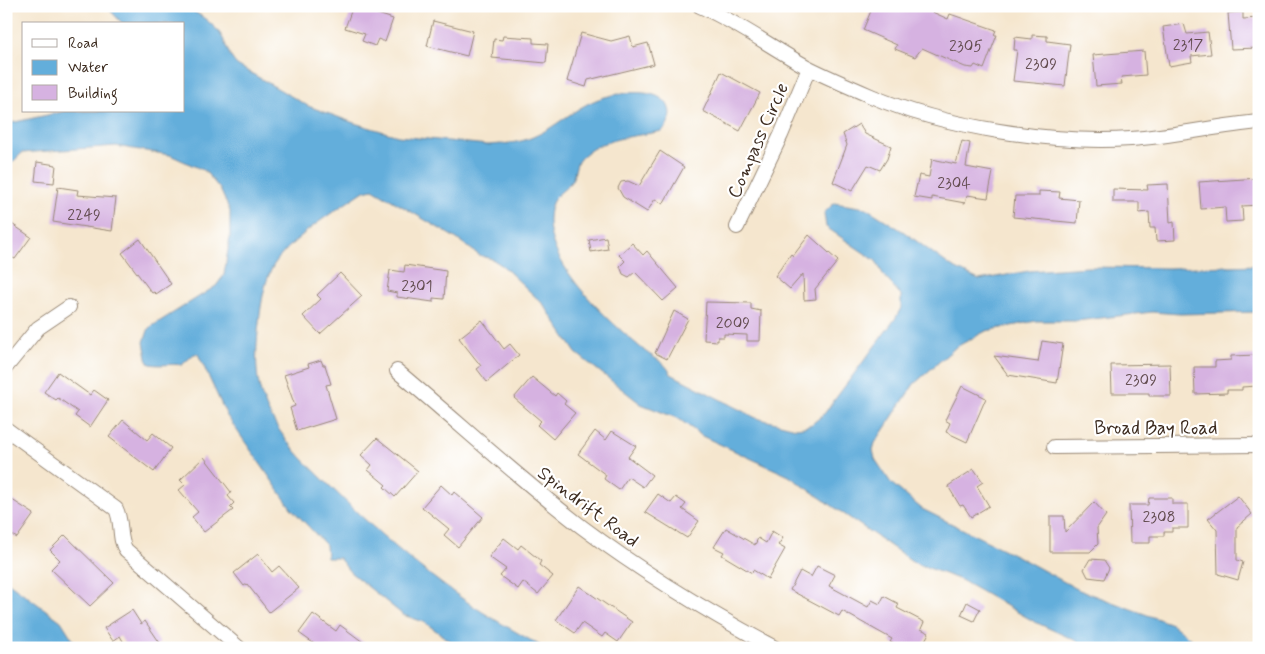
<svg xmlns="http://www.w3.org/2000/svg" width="1265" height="654" font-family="Mynerve,sans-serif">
<rect width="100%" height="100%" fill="#fff"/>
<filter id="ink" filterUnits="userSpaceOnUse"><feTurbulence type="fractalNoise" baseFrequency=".02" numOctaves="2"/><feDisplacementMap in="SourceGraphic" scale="10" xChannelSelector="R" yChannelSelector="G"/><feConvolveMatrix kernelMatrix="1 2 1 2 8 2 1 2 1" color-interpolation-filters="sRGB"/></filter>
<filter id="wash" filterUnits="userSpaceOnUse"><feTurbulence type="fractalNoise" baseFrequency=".0096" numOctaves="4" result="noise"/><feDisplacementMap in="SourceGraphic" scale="20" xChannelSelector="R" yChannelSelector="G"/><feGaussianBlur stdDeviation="1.12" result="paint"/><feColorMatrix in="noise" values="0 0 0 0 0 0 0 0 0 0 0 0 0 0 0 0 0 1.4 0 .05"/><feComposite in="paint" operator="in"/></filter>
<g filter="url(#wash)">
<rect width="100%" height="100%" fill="#f5e6ce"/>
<!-- water -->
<path fill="#63aedb" stroke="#4f6c7c" d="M106,6C129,6 156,3 180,6C194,9 213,23 221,35C227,45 228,56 237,65L308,106L354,123L398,136L488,145C502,144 520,143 533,137C555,128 573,109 596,100C613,93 655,86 667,104C673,114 669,125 662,131C635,137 600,137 580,159C574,165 576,176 570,183C564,191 554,195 551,206C536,258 609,321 646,352C657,360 665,362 671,374L756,418L796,428L804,427L812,424L824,414L895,319L901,308V295L884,276L876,261L826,227L824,213L834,203L866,208L904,232L952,267L979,280L1029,271L1088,267L1169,268L1259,265V312L1180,314L1152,312L1076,321H1036L986,331L956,347L914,384L875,443L873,450L875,459L891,483L922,509L1017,556L1079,590L1172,624L1192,640L1207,648H1092L1035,622L961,580L915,563L789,476L702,436L679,419L641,404L576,353L544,305L503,266L492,259L479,255L457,239L373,189L364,191C335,211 301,231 278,259C265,274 261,304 259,323C256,348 254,378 264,401C277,435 303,460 328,484C370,526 414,565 463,599C488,617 517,632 544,648H460L424,622L403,615L350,572L339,558H327L326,545L291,508L227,416L198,354H194L182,365C172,363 156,367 148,363L144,342L149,328L216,286L224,275L230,237V211L220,189L205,171L170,155L116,146L22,153L6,169V124L66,111H184V24H123Z
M6,581L61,621L78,648H6Z"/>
<g id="blocks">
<!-- building -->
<path fill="#d6b2e1" d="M353,6H370L369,11L393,19L385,42L378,39L375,46L362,41L365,34L345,28Z
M873,6H919L948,19L950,14L996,30L994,35H997L984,69L975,65L973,68L965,67L922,48L915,57L895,49L897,45L863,30Z
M1243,12V19L1259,18V48L1231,49L1228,13Z
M433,21L473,31L467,56L427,46Z
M1184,24L1187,34L1208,32L1211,54L1191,56L1192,62L1169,66L1163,27Z
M581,33L611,41L630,36L633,47L648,43L654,64L588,80L586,87L567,81Z
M1032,35L1047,36V41L1070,44L1065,86L1013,81L1017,50H1014L1015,37L1032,39Z
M503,36L533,38V43L548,44L546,63L492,58L494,39L502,40Z
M1144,51L1146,75L1121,77L1122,84L1096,86L1093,55Z
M721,72L760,93L740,131L703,111Z
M859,124L865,134L891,146L887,159L880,170L868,165L852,191L833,182L847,145L843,134Z
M962,141L970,143L966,167L993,172L988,198L967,195L965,203L932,197V200L914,197L919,175L929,177L932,159L956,164Z
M660,151L684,167L663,204L655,199L647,212L623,197L618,188L621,182L628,181L639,186Z
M37,162L56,165L54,183L35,181Z
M1259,178V205L1242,206L1243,221L1226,222L1225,207L1201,209L1199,182Z
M1168,184L1170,223L1174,222L1175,240L1156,241L1155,228H1150L1149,212L1139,213V202H1113V189L1148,190L1147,185Z
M58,187L78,190L77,195L116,198L112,231L53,222Z
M1039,191L1060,192L1059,198L1079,200L1077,223L1013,217L1015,196H1039Z
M6,220L31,237L15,259L6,255Z
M809,235L838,261L815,289L816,299L804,300L803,274L790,289L775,276L791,254L793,256Z
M606,237L608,249L591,252L589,240Z
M140,239L171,284L156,294L154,292L152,293L122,253Z
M632,243L643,255L647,251L678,288L663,301L635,272L629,277L623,274L620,266L625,261L619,255Z
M405,265L446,271L444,299L433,298V302L397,297V293L387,291L390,270L404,272Z
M340,273L362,296L320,334L303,316L321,299L317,295Z
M706,302L751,303V309L761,311L760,341H747V335L724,334V337H718V341L704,340Z
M674,311L688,319L667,359L655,353Z
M482,320L504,349L510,344L519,355L487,382L477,369L481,366L459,338Z
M1042,341L1063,344L1057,383L1008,375L994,356L1038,362Z
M1256,355L1257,386L1242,387V390H1227V393L1195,394L1194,367H1215V361L1231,360V356Z
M321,360L323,365H325L331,384L326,385L336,419L297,431L290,408L295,406L284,375L309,367L308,364Z
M1170,364L1171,396H1149V393H1112L1111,365Z
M58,372L90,395L94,390L108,400L90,427L75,416L78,412L58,398L56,400L44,392Z
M532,377L555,396L557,393L566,401L564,404L575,413L553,439L537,425L541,421L514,398Z
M962,386L986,398L967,442L946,432L950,423L945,420Z
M123,420L147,440L153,433L171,448L154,472L109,437Z
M595,431L606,440L612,431L636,446L628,457L652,475L643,487L628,477L619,490L604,479L606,475L578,454Z
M377,438L418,471L395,497L384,487L386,485L368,470L372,465L361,455Z
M204,457L231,492L228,496L234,503L230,507L233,510L204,532L192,517L198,512L179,490L185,485L180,480Z
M974,469L983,482L977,486L989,506L971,517L963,505L960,506L948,486Z
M441,485L452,495L454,492L483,517L458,547L444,535L449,529L422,507Z
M658,494L671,503L676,497L686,504L682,509L699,521L687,538L645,512Z
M6,496L34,514L17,538L6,531Z
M1238,496L1252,514L1237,527V560L1243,562L1238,580L1218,574L1217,530L1208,519Z
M1149,498H1172V504H1188V528H1172V532H1164V536H1150V543H1130L1129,505H1148Z
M1094,502L1106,515L1097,528L1098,544L1090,552H1050V516H1064L1065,532Z
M726,528L755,545L758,538L766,543L772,531L783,538L778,545L785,549L768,579L753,570L752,573L722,555L724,552L714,547Z
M65,535L114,583L90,606L51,569L60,560L50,550Z
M504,538L518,549L521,545L541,561L539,565L553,576L538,594L523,582L518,589L500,576L506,569L489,557Z
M258,554L272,572L279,566L299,588L269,612L247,584L244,586L234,573Z
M1090,559L1104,560L1109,568L1104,579L1088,577L1084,569Z
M817,566L835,575L829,586L868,607L872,600L880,604L884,596L899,604L897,608L924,622L921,629L929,633L921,648H902L890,642L892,639L842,611L839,616L790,590L800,571L811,577Z
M579,586L632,622L618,642L605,633L602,637L582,623L575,633L556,620Z
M967,602L980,609L974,621L961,615Z
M132,610L141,624L145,621L160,643L153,648H127L120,636L113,641L104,628Z
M313,614L336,631L340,625L371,648H320L299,633Z"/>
</g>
</g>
<g filter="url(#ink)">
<use href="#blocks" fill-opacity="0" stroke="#988876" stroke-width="1"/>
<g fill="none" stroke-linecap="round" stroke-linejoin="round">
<!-- street casing -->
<g stroke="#988876" stroke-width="16">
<path id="street" d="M700,6C739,23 772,48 809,68C829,78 850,87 871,96C943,127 1053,144 1131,139C1174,136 1216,126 1259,122
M737,227L781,135L809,68
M6,367L38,328L69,307
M397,371C459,423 518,478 582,527C643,573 708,612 775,648
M6,429L116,509C123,523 118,539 126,550L239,648
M1054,447L1259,445"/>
</g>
<!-- street -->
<use href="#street" stroke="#fff" stroke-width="14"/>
</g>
</g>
<g text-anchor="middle" stroke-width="4.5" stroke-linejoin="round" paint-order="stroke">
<!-- number labels -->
<g font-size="16" fill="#624c4f">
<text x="1188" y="50">2317</text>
<text x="966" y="51">2305</text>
<text x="1041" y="69">2309</text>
<text x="954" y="188">2304</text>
<text x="84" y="220">2249</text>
<text x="417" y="291">2301</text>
<text x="733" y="328">2009</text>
<text x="1141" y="385">2309</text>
<text x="1159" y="522">2308</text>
</g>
<!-- street labels -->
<g font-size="19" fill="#3b2a1e" stroke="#fff">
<text transform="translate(757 140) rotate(-66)" y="7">Compass Circle</text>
<text x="1156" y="434">Broad Bay Road</text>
<text transform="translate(589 506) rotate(37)" y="7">Spindrift Road</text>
</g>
</g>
<!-- margin -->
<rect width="1265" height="654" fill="none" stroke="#fff" stroke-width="25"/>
<!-- legend -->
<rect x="22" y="22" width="162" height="90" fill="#ffffff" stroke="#b1aaa5"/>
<rect x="32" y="39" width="25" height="8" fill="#ffffff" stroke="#b1aaa5"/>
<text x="68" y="48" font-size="15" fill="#3b2a1e">Road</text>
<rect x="32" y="60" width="25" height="15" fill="#63aedb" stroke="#b1aaa5"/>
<text x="68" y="72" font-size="15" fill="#3b2a1e">Water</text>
<rect x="32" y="85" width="25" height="15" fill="#d6b2e1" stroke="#b1aaa5"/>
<text x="68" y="98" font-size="15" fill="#3b2a1e">Building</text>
</svg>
